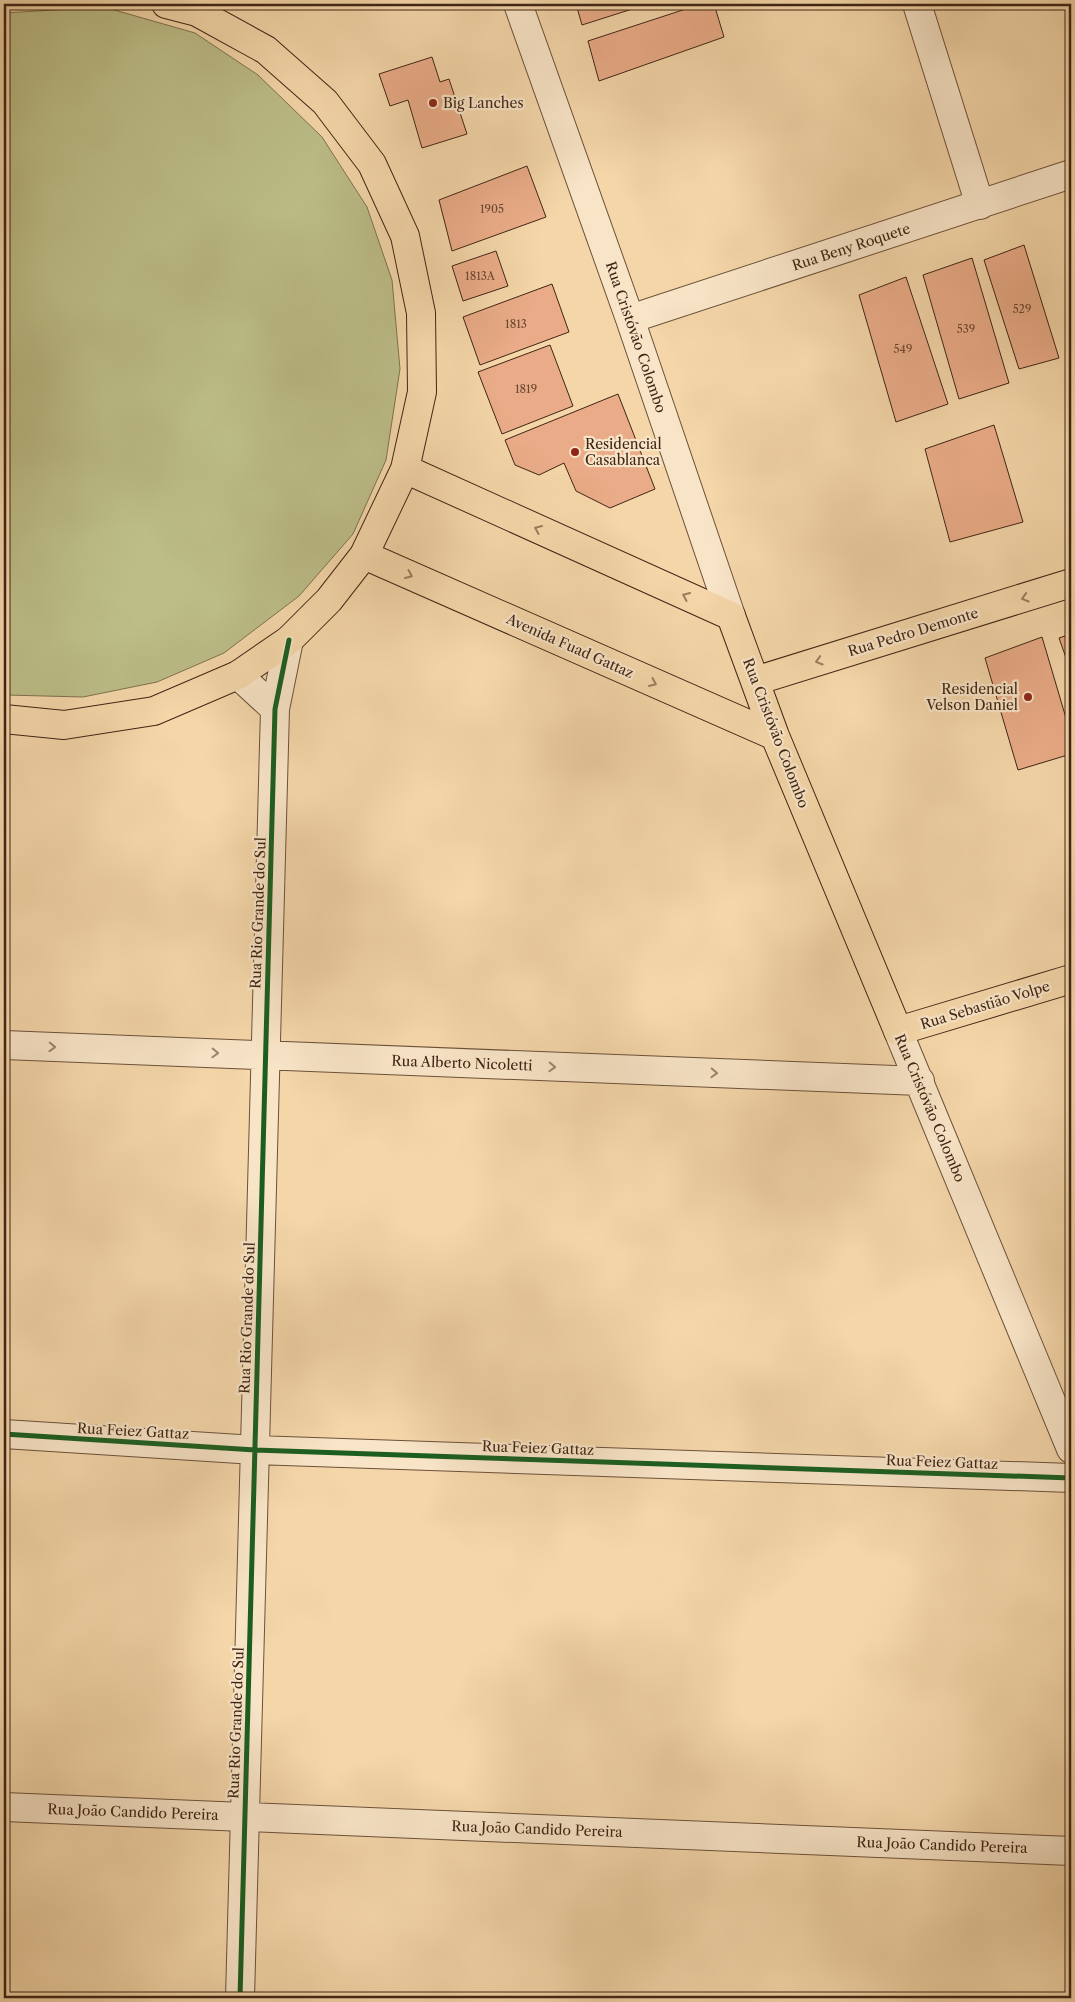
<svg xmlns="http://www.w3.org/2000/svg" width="1075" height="2002" font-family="'Libre Caslon Text',serif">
<rect width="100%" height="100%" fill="#f4d6a9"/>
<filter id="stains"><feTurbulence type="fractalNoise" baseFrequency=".004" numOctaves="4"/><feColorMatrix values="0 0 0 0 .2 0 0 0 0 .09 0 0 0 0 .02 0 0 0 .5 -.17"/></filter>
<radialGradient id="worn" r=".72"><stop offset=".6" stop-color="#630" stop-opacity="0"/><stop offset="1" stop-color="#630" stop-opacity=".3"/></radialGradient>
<!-- green -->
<path fill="#bcbd87" stroke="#7e714e" d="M104,7L195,33L258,75L322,137L367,207L392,280L400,369L386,460L353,534L299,596L224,653L157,682L83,697L6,695L4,694V13Z"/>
<!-- building -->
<path fill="#eaac88" stroke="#3f2515" d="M576,4H648L582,25Z
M701,4H714L724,37L599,81L588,41Z
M432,57L440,82L449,79L467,134L422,148L408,100L390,106L379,74Z
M527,166L546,217L452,251L439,200Z
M1024,245L1059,358L1019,369L984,260Z
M496,251L508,286L463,301L452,266Z
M972,258L1009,383L959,399L923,275Z
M906,277L948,404L896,422L859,295Z
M552,284L569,332L480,365L463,317Z
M550,345L573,406L502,434L478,372Z
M618,394L655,489L610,508L576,491L564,463L539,475L515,465L505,440Z
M994,425L1023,522L950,542L925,449Z
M1071,634V672L1059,638Z
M1042,637L1071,735V754L1018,770L985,658Z"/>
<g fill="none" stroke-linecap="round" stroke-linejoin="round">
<!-- minor casing -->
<g stroke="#6c513a" stroke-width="30">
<path id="minor" d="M518,4L630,319L731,616
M917,4L980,205
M630,319L1071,174
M238,675L275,709
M898,1031L1071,1449
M4,1045L920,1081
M4,1434L255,1450L1071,1478
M4,1807L1071,1851
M240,1998L275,709L289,640"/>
</g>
<!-- major casing -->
<g stroke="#3f2515" stroke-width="30">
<path id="major" d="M405,469L731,616L775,736L898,1031L1071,979
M364,555L775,736
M755,681L1071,583
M4,719L64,725L154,711L238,675L289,640L329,600L364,555L405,469L422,392L421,313L405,236L372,164L325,102L266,50L197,12L166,4"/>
</g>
<!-- minor -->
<use href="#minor" stroke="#f8e4c7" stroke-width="28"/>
<!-- major -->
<use href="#major" stroke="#f4d6a9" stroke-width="28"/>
<!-- cycleway casing -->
<g stroke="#f8e4c7" stroke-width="8">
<path id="cycleway" d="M4,1434L255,1450L1071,1478
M240,1998L275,709L289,640"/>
</g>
<!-- cycleway -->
<use href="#cycleway" stroke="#1b5e20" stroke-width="5"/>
</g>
<!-- one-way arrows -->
<defs><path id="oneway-chevron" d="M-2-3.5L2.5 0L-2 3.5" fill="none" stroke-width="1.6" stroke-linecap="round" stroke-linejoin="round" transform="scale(1.25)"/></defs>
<g stroke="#9a7e5f">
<use href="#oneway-chevron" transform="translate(538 529) rotate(-156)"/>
<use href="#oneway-chevron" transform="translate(409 575) rotate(24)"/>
<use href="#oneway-chevron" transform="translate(686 596) rotate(-156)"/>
<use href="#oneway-chevron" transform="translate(1025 598) rotate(163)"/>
<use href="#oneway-chevron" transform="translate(819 661) rotate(163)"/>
<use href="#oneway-chevron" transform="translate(653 683) rotate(24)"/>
</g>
<g stroke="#9c846e">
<use href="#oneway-chevron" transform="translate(52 1047) rotate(2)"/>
<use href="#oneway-chevron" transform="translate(215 1053) rotate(2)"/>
<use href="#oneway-chevron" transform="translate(552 1067) rotate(2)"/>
<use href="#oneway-chevron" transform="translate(714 1073) rotate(2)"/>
</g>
<!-- markers -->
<g fill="#8f2418" stroke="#f8e4c7" stroke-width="2">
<circle cx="433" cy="103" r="5"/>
<circle cx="575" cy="452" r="5"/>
<circle cx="1028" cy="697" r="5"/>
</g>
<g text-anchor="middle" stroke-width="4.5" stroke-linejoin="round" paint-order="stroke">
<!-- number labels -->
<g font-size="11" fill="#6a4732">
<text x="492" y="213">1905</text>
<text x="480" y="280">1813A</text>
<text x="1022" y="313">529</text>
<text x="516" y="328">1813</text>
<text x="966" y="333">539</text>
<text x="903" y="353">549</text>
<text x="526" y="393">1819</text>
</g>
<!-- poi labels -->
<g font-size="14" fill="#3f2515" stroke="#f8e4c7" text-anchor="start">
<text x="443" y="108">Big Lanches</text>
<text x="585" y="449">Residencial<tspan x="585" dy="16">Casablanca</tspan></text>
<text x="1018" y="694" text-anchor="end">Residencial<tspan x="1018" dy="16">Velson Daniel</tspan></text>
</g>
<!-- street labels -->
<g font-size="14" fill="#3f2515" stroke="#f8e4c7">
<text transform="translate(851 247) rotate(-18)" y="5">Rua Beny Roquete</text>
<text transform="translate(636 337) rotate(71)" y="5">Rua Cristóvão Colombo</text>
<text transform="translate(913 632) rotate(-17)" y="5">Rua Pedro Demonte</text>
<text transform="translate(570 646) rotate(24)" y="5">Avenida Fuad Gattaz</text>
<text transform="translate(776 733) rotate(69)" y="5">Rua Cristóvão Colombo</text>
<text transform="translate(258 913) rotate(-88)" y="5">Rua Rio Grande do Sul</text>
<text transform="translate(985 1005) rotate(-17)" y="5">Rua Sebastião Volpe</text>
<text transform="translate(462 1063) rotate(2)" y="5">Rua Alberto Nicoletti</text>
<text transform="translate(930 1108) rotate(67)" y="5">Rua Cristóvão Colombo</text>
<text transform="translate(247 1318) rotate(-88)" y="5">Rua Rio Grande do Sul</text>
<text transform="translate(133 1431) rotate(3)" y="5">Rua Feiez Gattaz</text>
<text transform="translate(538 1448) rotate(2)" y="5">Rua Feiez Gattaz</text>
<text transform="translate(942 1462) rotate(2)" y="5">Rua Feiez Gattaz</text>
<text transform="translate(236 1723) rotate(-88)" y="5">Rua Rio Grande do Sul</text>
<text transform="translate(133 1812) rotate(2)" y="5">Rua João Candido Pereira</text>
<text transform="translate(537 1829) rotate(2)" y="5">Rua João Candido Pereira</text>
<text transform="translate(942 1845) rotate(2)" y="5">Rua João Candido Pereira</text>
</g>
</g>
<!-- margin -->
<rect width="1075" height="2002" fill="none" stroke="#f4d6a9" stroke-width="20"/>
<rect x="5" y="5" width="1065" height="1992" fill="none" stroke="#3f2515" stroke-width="2.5"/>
<rect x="10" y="10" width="1055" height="1982" fill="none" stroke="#3f2515"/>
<rect width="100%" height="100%" filter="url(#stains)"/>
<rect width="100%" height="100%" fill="url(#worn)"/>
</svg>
